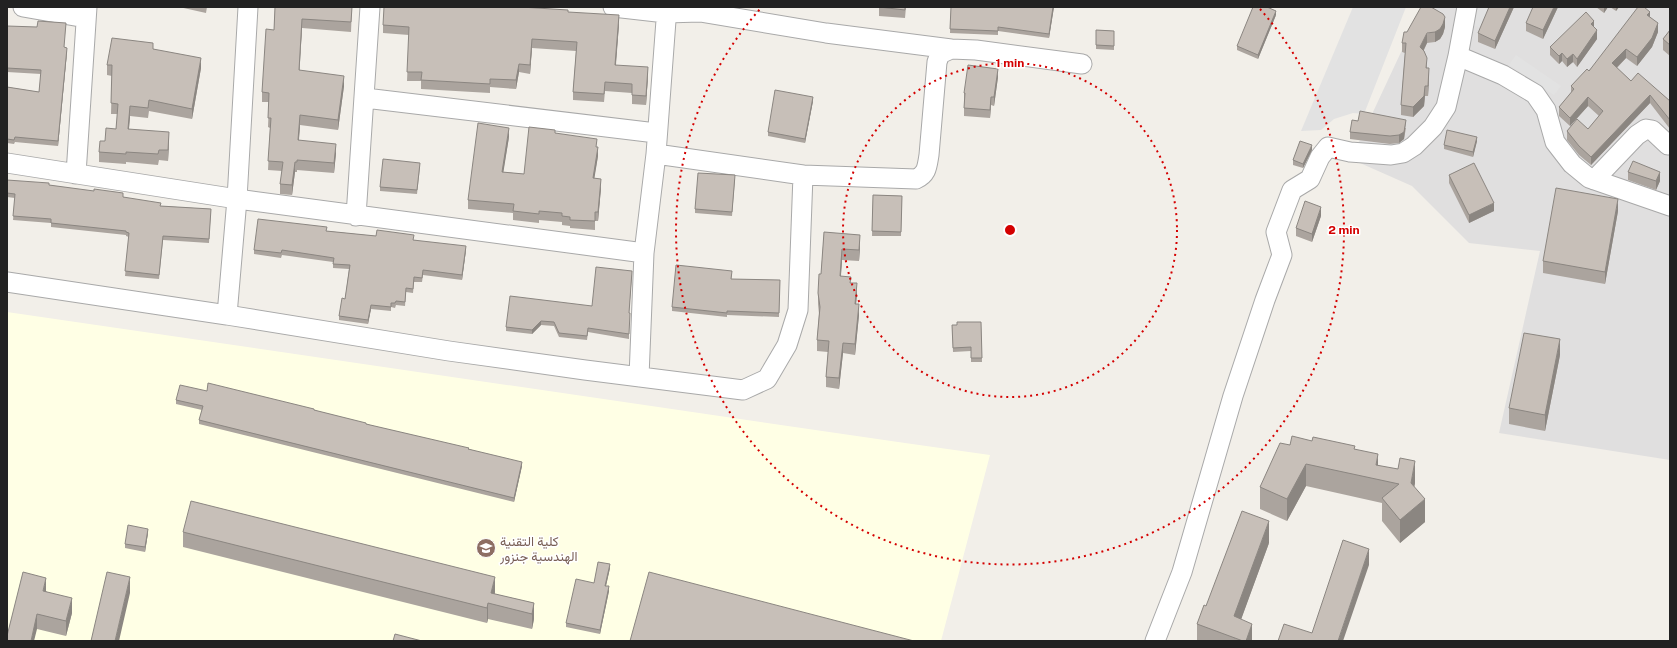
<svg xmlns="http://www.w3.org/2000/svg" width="1677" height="648" font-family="'Public Sans',Vazirmatn,sans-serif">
<rect width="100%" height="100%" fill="#f2efe9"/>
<!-- residential -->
<path fill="#e0dfdf" d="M1424,7H1670V460L1499,433L1540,251L1469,243L1412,186L1351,159L1409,35Z"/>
<!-- education -->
<path fill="#ffffe5" d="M7,312L905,443L990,455L941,641H7Z"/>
<!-- parking -->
<path fill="#e2e2e2" d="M1353,7H1406L1364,114L1353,113L1334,119L1321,130L1301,131Z
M1474,7H1488L1481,28L1469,24Z
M1516,55L1561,86L1554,95L1509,65Z"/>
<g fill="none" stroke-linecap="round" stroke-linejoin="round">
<!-- minor casing -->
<g stroke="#a9a9a9" stroke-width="21">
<path id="minor" d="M23,7L86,18
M613,7L666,13L700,12L826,33L951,49
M1458,56L1503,75L1535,94L1546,110L1555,142L1572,164L1589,178L1670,206
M365,98L656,133
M656,154L803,175
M7,163L237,199L644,253L656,154L667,7
M76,174L87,7
M1594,180L1637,135L1646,129L1652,130L1668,145
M356,216L370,7
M7,282L227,315L237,199L248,7
M227,315L449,351L585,370L743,390L767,379L787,345L798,310L803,175L916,179C927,174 927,167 929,155L937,62L940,54L951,49L976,50L1082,64
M639,377L644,253
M1155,641L1182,572L1233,396L1265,300L1282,255L1276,232L1292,190L1310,179L1320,157L1328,147L1350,152L1391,155L1403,153L1414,146L1433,127L1446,107L1458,56L1467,7"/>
</g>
<!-- minor -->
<use href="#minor" stroke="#fff" stroke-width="19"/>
</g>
<!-- wall -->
<path fill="#aba49e" d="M147,7H157V8Z
M179,7H207L206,13Z
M275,7H352L351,32L302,28L299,70L344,86L338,130L300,125L299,140L336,153L334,173L297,170V172H295L292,195L280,194V184L282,171L268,170L270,128L268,127L269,102H262V92L274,30Z
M879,7H906L905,18L879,16Z
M951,7H1054L1049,38L998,31V35L950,33Z
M1514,7L1495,49L1478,42V33Z
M1558,7L1543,39L1526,31V23Z
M1596,7H1608L1604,13Z
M1610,7H1619L1616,11Z
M568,12L619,24L616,65L648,76L646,105L632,104V93L605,91L604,102L573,100V92L576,51L532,48L530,74L519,72L516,89L490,87V93L421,89V81H407L409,35L383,33V25Z
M1276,15L1258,59L1237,50V46Z
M1650,17L1658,32L1652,47L1637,66L1626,58L1617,68L1631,81L1670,101V129L1650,103L1591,165L1579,155L1567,140V131L1588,129L1599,116L1588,106L1570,126L1559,116V107L1571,93V86Z
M7,26L64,47L67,52L58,146L15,142L14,144L7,143V87L39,92L41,74L7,72Z
M1445,27L1443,34L1440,39L1435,42L1427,43L1424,50L1429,78L1428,96H1425L1424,106L1413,117L1401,115V105L1405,53L1402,52V43Z
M1594,28L1597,39L1577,67L1573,62L1567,67L1562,61L1559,64L1550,55V47Z
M1096,30L1114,31V50L1096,49Z
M1670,30V56L1663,50V39Z
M153,49L201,68L192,119L149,111L148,118L130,116L129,129L169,142L168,161L159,160L158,165L126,162V164L99,162V152L105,141L116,129L118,114H111L112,76L107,75V65Z
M998,77L994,106L991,105L990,118L964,116V93Z
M813,101L805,143L768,136V132Z
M1406,128L1404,139L1399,143L1390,144L1350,139V132Z
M555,133L597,147L598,156L594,178L601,188L598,221H595V230L570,228V226L562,225V222L539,220V223L513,220V213L468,209V200L509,137L503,172L524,174Z
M1477,141L1473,157L1444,149V145Z
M1312,150L1303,168L1293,165V160Z
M420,167L417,194L380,191V187Z
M1628,172L1660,181L1656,190L1628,180Z
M1449,175L1494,211L1469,223L1449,183Z
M735,179L732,216L695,213V209Z
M7,180L49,185L123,197L161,206L211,209L209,243L163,240L159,279L125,276L129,237L126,236V235L51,227V223L13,220L15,198L7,197Z
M873,195L902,196L901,236H872Z
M1618,211L1605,284L1543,273V261Z
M1321,216L1312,242L1296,236V228Z
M327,231L414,240L466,250L462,280L423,275L422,282H414L413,293L406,292L405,306L396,305L395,308L391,307V311L371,309L368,324L339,320V316L345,299L349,269L333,268V262L282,255L281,258L254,254V250Z
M824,232L860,246L859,261L842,260L841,276L851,283L857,294L856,304L859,315L855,355L843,353L839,389L826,387V377L828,352L817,351V340L819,314L818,304V293L821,274Z
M632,275L629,313V339L588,332L587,340L559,337L554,326L541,325L532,334L506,331V327L592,306Z
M732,275L731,279L780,280L779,317L727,315V317L672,311V307Z
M981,322L982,362H971V351L953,352L952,325H957Z
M1560,355L1545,431L1509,424V408Z
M207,391L314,410L366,424L469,449L522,466L514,502L199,424V420L202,410L176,404V400Z
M1312,441L1355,449L1378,465L1415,483L1414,487L1425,522L1400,543L1382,521V503L1306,486L1287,521L1260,509V487L1290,445Z
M183,532L495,592V594L534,603V619L532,629L488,619L487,623L183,547Z
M148,533L145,552L125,548V544Z
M1269,543L1241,619L1252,641H1197V624L1206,606Z
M610,568L606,586L609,591L600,634L566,627V623L594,583Z
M46,591L72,613L66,636L37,629L7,641Z"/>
<!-- shaded-wall -->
<path fill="#8b8681" d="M1053,7H1054L1049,38V34Z
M1510,7H1514L1495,49V41Z
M1554,7H1558L1543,39V30Z
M1604,7H1608L1604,13Z
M1616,7H1619L1616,11Z
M1276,11V15L1258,59V55Z
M1650,12V20L1647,15Z
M619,15V24L615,74V65Z
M1445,17V27L1443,34L1440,39L1435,42V32Z
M302,19V28L299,80V70Z
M1594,21V29L1591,24Z
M1658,23V32L1652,47L1637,66V57Z
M1597,30V39L1577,67V59Z
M1427,33V43L1420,57V47Z
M532,39V48L530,74V65Z
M67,48V52L58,146V141Z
M1626,49V58L1612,72V63Z
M1562,53V61L1559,64V56Z
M1573,54V62L1567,67V59Z
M201,58V68L192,119V109Z
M519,64V72L516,89V80Z
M648,67V76L646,105V96Z
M1429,68V78L1428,96V86Z
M998,69V77L994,106V97Z
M344,76V86L338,130V120Z
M1425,86V96L1424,106L1413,117V107Z
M1650,95V103L1591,165V157Z
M813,97V101L805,143V139Z
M991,97V105L990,118V110Z
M1588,97V106L1570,126V118Z
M130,106V116L128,139V129Z
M300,115V125L298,150V140Z
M1406,120L1404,139L1399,143V135Z
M509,128V137L502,181V172Z
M169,132V142L168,161V150Z
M1477,137V141L1473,157V152Z
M336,144V153L334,173V163Z
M1312,145V150L1303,168V164Z
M598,147V156L593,187V178Z
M295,162V172L292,195V185Z
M1660,172V181L1656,190V181Z
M601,179V188L598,221V212Z
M1618,199V211L1605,284V272Z
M1494,203V211L1469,223V215Z
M1321,207V216L1312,242V234Z
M860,235V246L859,261V250Z
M466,246V250L462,280V275Z
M842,249V260L840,287V276Z
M857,283V294L855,315V304Z
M859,304V315L855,355V344Z
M371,305V309L368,324V320Z
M541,321V325L532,334V330Z
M1560,339V355L1545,431V415Z
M843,343V353L839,389V378Z
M1378,454V477L1376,465Z
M1415,461V483L1411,505V483Z
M522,462V466L514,502V498Z
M1306,464V486L1287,521V499Z
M1425,499V522L1400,543V520Z
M1269,521V543L1234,639V616Z
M148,529V533L145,552V547Z
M1369,549V565L1343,641H1338Z
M610,564V568L605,590V586Z
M130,577V593L119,641H115Z
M495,577V592L492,604L491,593Z
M46,578V593L43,591Z
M609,586V591L600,634V630Z
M72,598V613L66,636V621Z
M488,603V619L487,623V608Z
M534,603V619L532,629V614Z
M37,614V629L34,641H31Z
M1252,624V641H1246Z"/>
<!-- building -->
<path fill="#c7bfb8" stroke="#8b8681" d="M275,7H352L351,22L302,19L299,70L344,76L338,120L300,115L298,140L336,144L334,163L297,160V162H295L292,185L280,184L283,162L268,161L271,118H268L269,93L262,92L266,29L274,30Z
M384,7H521L568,10V12L619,15L615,65L648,67L646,96L632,95V84L605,82L604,94L573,92L577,42L532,39L530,65L519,64L516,80L490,79V84L421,80L422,72H407L409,27L383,25Z
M879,7H905V10Z
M951,7H1053L1049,34L998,27V31L950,29Z
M1253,7H1267L1276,11L1258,55L1237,46Z
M1421,7H1431L1443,14L1445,17L1443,24L1440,29L1435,32L1427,33L1420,47L1424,51L1427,58L1426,68H1429L1428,86H1425L1424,96L1413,107L1401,105L1406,43H1402L1404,32H1407Z
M1489,7H1510L1495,41L1478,33Z
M1533,7H1554L1543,30L1526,23Z
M1638,7H1644L1650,12L1647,15L1658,23L1652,38L1637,57L1626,49L1612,63L1631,81L1638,73L1670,101V120L1650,95L1591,157L1579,146L1567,131L1577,119L1588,129L1603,111L1588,97L1570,118L1559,107L1574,89L1571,86L1587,69L1589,71Z
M1586,12L1594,21L1591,24L1597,30L1577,59L1573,54L1567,59L1562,53L1559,56L1550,47Z
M38,21L66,23L64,47L67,48L58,141L15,137L14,140L7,139V87L39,92L41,70L7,68V26L37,27Z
M1096,30L1114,31V46L1096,45Z
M1670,30V45L1663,39Z
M112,38L153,43V49L201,58L192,109L149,100L148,108L130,106L128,129L169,132L168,150H159L158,154L126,152V154L99,152L100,141H105L106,128L116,129L118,104L111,103L112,65H107Z
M968,65L998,69L994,97H991L990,110L964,108L965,93H964Z
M775,90L813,97L805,139L768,132Z
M1360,111L1406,120L1404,132L1399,135L1390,136L1350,132L1352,120L1358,121Z
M478,123L509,128L502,172L524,174L529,127L555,130V133L597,139L596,147H598L593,178L601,179L598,212H595V221L570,220V217L562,216V213L539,211V214L513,211L514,204L468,200Z
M1447,130L1477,137L1473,152L1444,145Z
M1300,141L1312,145L1303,164L1293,160Z
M383,159L420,163L417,190L380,187Z
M1633,161L1660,172L1656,181L1628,172Z
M1474,163L1494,203L1469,215L1449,175Z
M698,173L735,175L732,212L695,209Z
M7,180L49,183V185L94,191V189L123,193V197L161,203L160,206L211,209L209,239L163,236L159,275L125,271L129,233L126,232V231L51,223V219L13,216L15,194L7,193Z
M1556,188L1618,199L1605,272L1543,261Z
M873,195L902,196L901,232L872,231Z
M1305,201L1321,207L1312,234L1296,228Z
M258,219L327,227L326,231L376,236L377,230L414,235L413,240L466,246L462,275L423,270L422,278L414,277L413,289L406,288L405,302L396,301L395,303H391V307L371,305L368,320L339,316L342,298L345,299L350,265L333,264L334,258L282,250L281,253L254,250Z
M824,232L860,235L859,250L842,249L840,276L851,277L850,283H857L855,304H859L855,344L843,343L839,378L826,377L829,341L817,340L820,307L818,293L819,274H821Z
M676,265L732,271L731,279L780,280L779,313L727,311V313L672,307Z
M596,267L632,271L629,313H630L629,334L588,328L587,336L559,333L554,322L541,321L532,330L506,327L510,296L592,306Z
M957,322H981L982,358H971V347L953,348L952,325H957Z
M1524,333L1560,339L1545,415L1509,408Z
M208,383L314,409V410L366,423V424L469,448L468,449L522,462L514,498L199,420L203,406L176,400L180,385L207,391Z
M1292,436L1312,441L1313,437L1355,446L1354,449L1378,454L1376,465L1398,469L1400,458L1415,461L1411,483L1425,499L1400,520L1382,498L1399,484L1306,464L1287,499L1260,487L1280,443L1290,445Z
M191,501L495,577L491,593L534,603L532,614L488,603L487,608L183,532Z
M1242,511L1269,521L1234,616L1252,624L1246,641H1243L1197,624L1204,605L1206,606Z
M128,525L148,529L145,547L125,544Z
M1343,540L1369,549L1338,641H1278L1284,624L1312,633Z
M598,562L610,564L605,586H609L600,630L566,623L576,579L594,583Z
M23,572L46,578L43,591L72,598L66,621L37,614L31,641H7V636Z
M107,572L130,577L115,641H91Z
M649,572L914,641H630Z
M395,634L422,641H393Z"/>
<!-- distance rings -->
<g fill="none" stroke="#d40000" stroke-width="2" stroke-dasharray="2 4">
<circle cx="1010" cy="230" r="167"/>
<path d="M1260 9A334 334 0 1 1 760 9"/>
</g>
<!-- icons -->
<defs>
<g id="university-disc" transform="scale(1)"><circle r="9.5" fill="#8d6e63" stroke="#fff"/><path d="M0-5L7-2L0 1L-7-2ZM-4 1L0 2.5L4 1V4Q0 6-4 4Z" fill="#fff"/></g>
</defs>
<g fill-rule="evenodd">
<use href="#university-disc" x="486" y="548"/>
</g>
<g text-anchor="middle" stroke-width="3" stroke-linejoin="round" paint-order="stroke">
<!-- education labels -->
<g font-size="13" fill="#785e54" stroke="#fff" text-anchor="start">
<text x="500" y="546">كلية التقنية<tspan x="500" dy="15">الهندسية جنزور</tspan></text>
</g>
</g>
<circle cx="1010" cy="230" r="6" fill="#d40000" stroke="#fff" stroke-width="2"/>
<g font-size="12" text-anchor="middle" font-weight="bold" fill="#d40000" stroke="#fff" stroke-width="3" stroke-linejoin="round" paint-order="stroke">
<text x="1010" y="67">1 min</text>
<text x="1344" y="234">2 min</text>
</g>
<!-- border -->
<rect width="1677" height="648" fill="none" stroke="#222222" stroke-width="16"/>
</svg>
